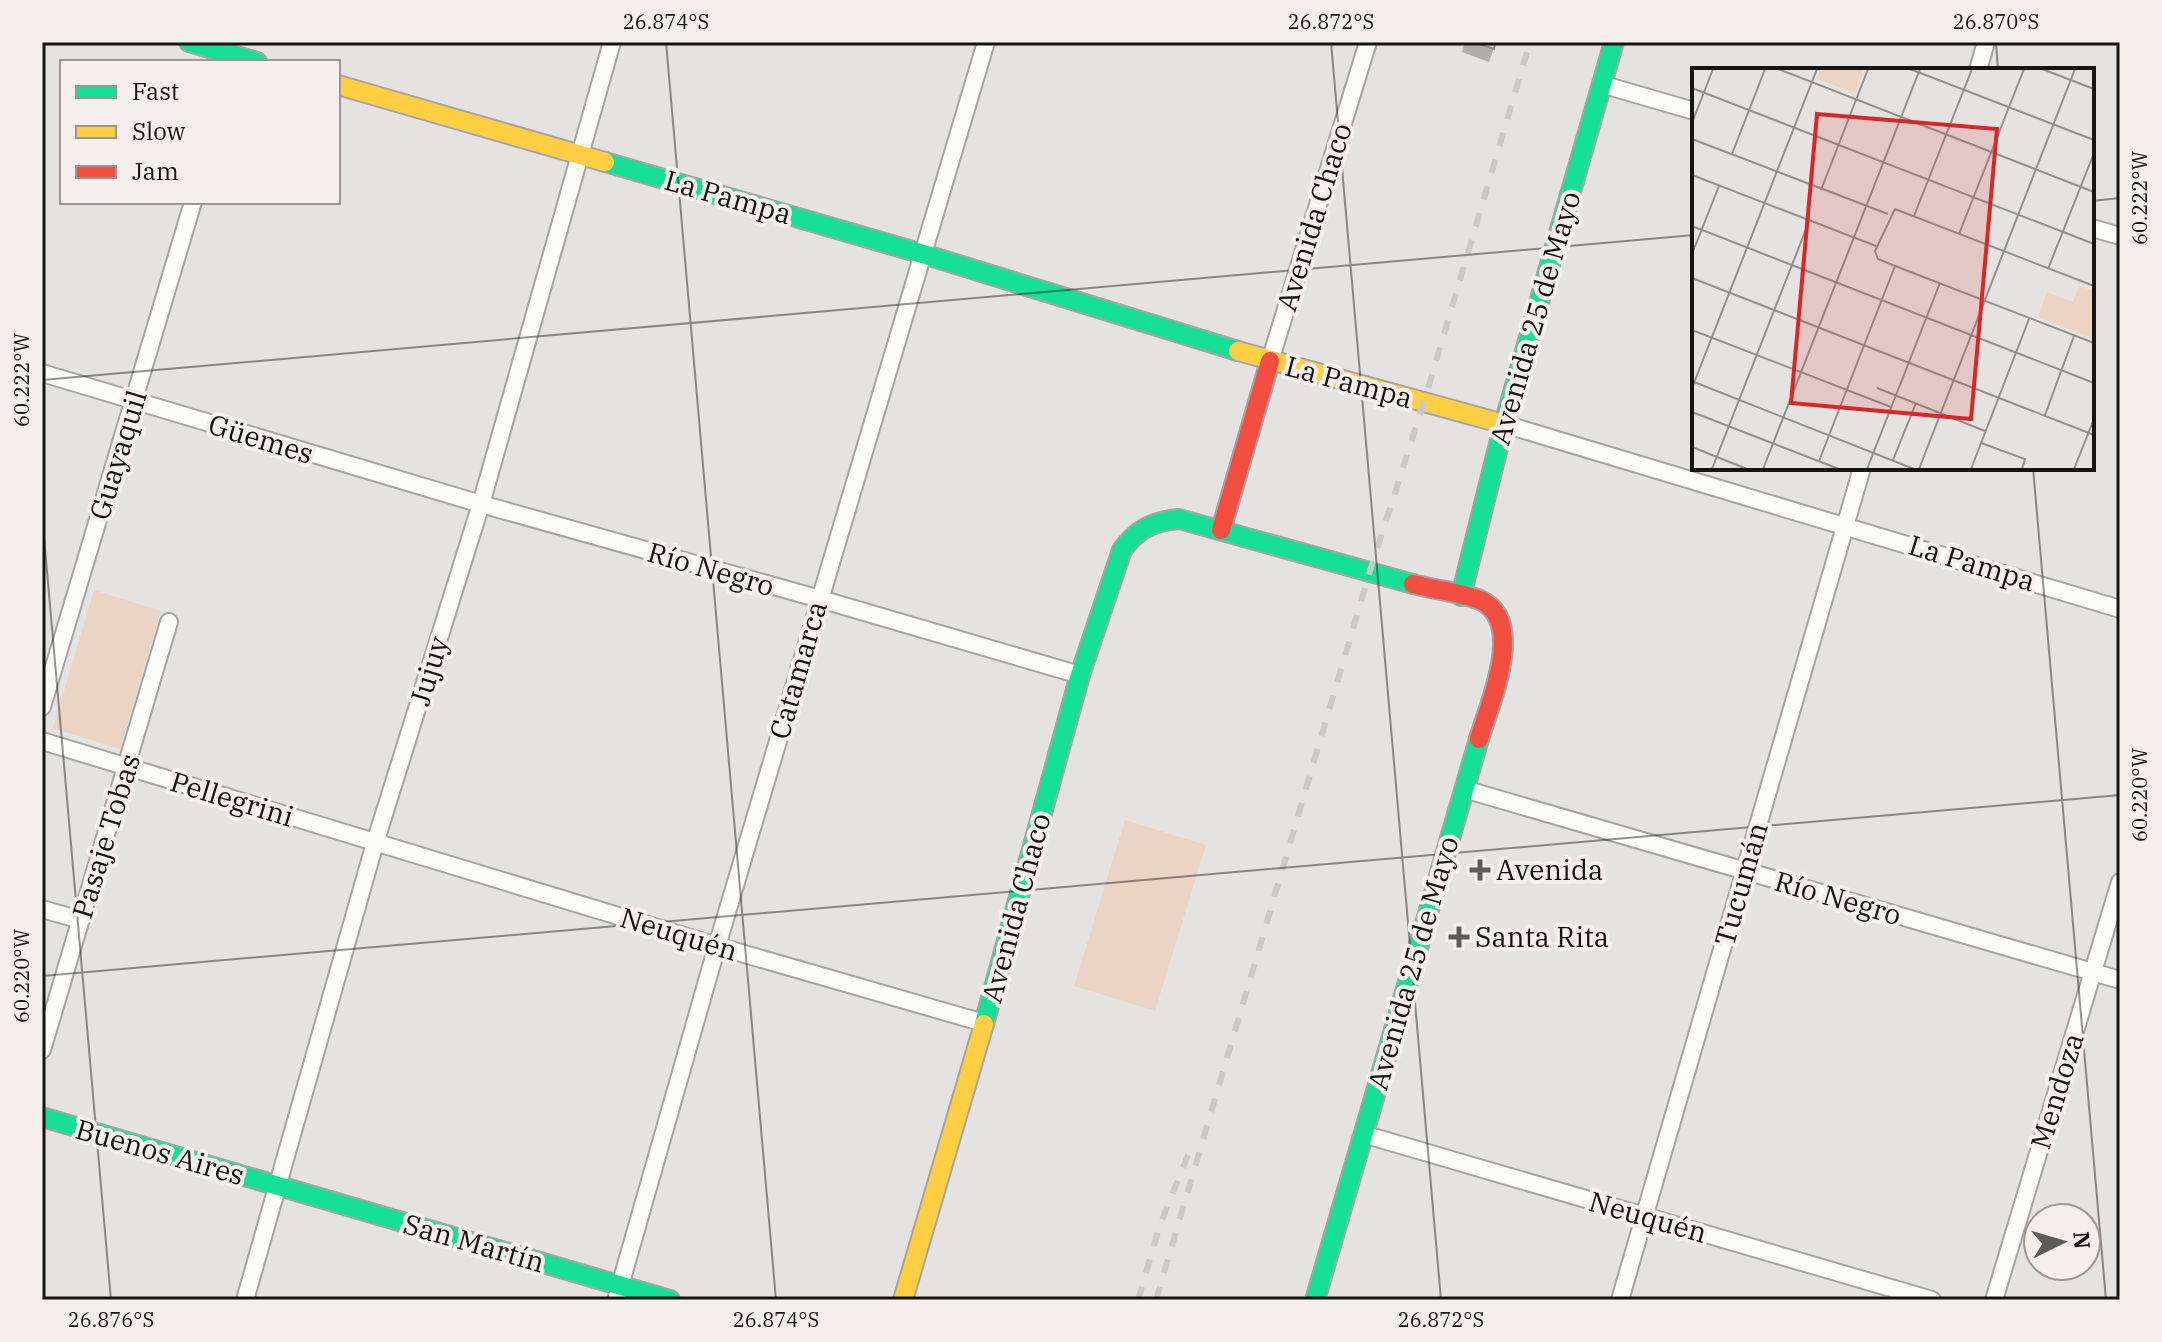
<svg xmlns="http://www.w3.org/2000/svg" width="2162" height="1342" font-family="'IBM Plex Serif',serif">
<rect width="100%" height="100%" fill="#e5e3e1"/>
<!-- green -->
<path fill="#ebd4c3" d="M94,590L161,611L120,749L53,728Z
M1125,820L1206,845L1155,1011L1074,986Z"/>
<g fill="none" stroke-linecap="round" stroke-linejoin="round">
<!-- street casing -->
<g stroke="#a6a4a3" stroke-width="20">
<path id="street" d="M1978,70L1986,42
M1601,84L1694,111
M2092,228L2120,236
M1270,361L1368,42
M42,373L481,504L820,599L1080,675
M1504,424L2120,609
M42,707L193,202
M42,741L717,946L984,1023
M1464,789L2120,980
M42,909L81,920
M42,1050L169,622
M1363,1134L1932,1300
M245,1300L375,843L481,504L612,42
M616,1300L717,946L986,42
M1620,1300L1862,468
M1994,1300L2120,882"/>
</g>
<!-- fast casing -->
<g stroke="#a6a4a3" stroke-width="22">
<path id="fast" d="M189,42L257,62
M605,162L923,254L1238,351
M1461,596L1504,424L1614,42
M984,1024L1080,675L1122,550C1137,529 1154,521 1179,519L1413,584
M42,1117L670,1300
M1315,1300L1479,739"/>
</g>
<!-- slow casing -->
<g stroke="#a6a4a3" stroke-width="22">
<path id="slow" d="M338,85L605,162
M1238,351L1504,424
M903,1300L984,1024"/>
</g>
<!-- jam casing -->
<g stroke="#a6a4a3" stroke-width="22">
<path id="jam" d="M1221,530L1270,361
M1413,584C1434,590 1460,592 1480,600C1527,621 1489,705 1479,739"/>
</g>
<!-- street -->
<use href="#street" stroke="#fbfbfa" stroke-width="16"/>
<!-- fast -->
<use href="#fast" stroke="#16e098" stroke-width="18"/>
<!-- slow -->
<use href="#slow" stroke="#ffcf43" stroke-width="18"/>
<!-- jam -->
<use href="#jam" stroke="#f24e42" stroke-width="18"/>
<!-- rail -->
<path stroke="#cac9c8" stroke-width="6" stroke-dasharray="14 14" stroke-linecap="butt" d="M1138,1300L1160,1225L1188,1155
M1156,1300L1369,574L1424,402L1530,42"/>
</g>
<!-- wall -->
<path fill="#afaeac" d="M1465,42H1496L1489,62L1462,52Z"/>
<!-- building -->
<path fill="#cbcac8" stroke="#8e8d8c" stroke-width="2" d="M1473,42H1496L1494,49Z"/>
<!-- ticks -->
<path fill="none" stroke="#151413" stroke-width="2" stroke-opacity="0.45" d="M666,42L776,1300M1331,42L1441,1300M1996,42L1998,70M2092,201L2120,198M42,380L1694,235M2033,468L2106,1300M42,514L111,1300M42,976L2120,795"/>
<!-- markers -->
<g fill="#5e5c5b" stroke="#f4efec" stroke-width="3">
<path d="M1476 858h8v8h8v8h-8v8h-8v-8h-8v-8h8z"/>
<path d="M1455 925h8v8h8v8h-8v8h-8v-8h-8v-8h8z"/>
</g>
<g text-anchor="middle" stroke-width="8" stroke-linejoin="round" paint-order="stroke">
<!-- street labels -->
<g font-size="28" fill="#151413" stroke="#f4efec">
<text transform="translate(728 197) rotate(16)" y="10">La Pampa</text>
<text transform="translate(1314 217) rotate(-73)" y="10">Avenida Chaco</text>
<text transform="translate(1535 318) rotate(-74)" y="10">Avenida 25 de Mayo</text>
<text transform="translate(1349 382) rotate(15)" y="10">La Pampa</text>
<text transform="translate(261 439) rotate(17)" y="10">Güemes</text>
<text transform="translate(118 455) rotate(-73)" y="10">Guayaquil</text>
<text transform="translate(1972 563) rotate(17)" y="10">La Pampa</text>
<text transform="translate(711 569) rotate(16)" y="10">Río Negro</text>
<text transform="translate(798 670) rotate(-74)" y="10">Catamarca</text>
<text transform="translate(429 671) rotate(-73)" y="10">Jujuy</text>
<text transform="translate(232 799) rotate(17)" y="10">Pellegrini</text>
<text transform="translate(106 836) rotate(-73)" y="10">Pasaje Tobas</text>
<text transform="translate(1741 884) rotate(-74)" y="10">Tucumán</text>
<text transform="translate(1838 898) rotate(16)" y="10">Río Negro</text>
<text transform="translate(1016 908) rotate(-75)" y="10">Avenida Chaco</text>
<text transform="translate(679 934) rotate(17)" y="10">Neuquén</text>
<text transform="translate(1413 963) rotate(-74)" y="10">Avenida 25 de Mayo</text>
<text transform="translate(2057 1091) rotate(-73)" y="10">Mendoza</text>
<text transform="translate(160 1152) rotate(16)" y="10">Buenos Aires</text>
<text transform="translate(1648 1217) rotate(16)" y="10">Neuquén</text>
<text transform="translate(474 1243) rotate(16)" y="10">San Martín</text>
</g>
<!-- poi labels -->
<g font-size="28" fill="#151413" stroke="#f4efec" text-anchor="start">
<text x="1496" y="880">Avenida</text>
<text x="1475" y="947">Santa Rita</text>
</g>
</g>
<!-- overview -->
<g transform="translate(1692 68)">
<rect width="402" height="402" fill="#e5e3e1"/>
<path d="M128,1H172L163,25L124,11ZM387,218L402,223V271L346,249L355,224L381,234Z" fill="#ebd4c3"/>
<path fill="none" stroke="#92908f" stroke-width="2" d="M86,1L402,124M218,1L402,72M350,1L402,21M0,20L402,176M0,55L21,1M0,71L196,146M40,86L73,1M0,107L184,178M129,122L176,1M222,148L280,1M0,158L402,315M267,166L332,1M0,186L27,118M356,201L402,85M0,210L402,367M402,218L203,141L183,183L186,191L203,198L402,275M0,262L199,339M2,314L222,401M0,320L125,1M185,320L293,363M0,344L147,401M353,347L382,268M289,375L333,391L330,401M0,379L55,401M201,392L224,335M127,393L203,198M20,401L118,151M71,401L228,1M175,401L248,215M227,401L383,1M279,401L337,251M382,401L402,351"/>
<path fill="#d62828" fill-opacity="0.15" stroke="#d62828" stroke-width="4" d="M125,46L305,61L279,351L99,335Z"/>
<rect width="402" height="402" fill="none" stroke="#151413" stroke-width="4"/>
</g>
<!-- border -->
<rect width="2162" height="1342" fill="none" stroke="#f4efec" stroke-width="88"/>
<!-- legend -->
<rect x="60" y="60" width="280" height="144" fill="#f4efec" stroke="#9b9795" stroke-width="2"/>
<rect x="76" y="86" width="40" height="12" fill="#16e098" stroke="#9b9795" stroke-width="2"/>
<text x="132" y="100" font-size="24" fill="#151413">Fast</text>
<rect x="76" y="126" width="40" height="12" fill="#ffcf43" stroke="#9b9795" stroke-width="2"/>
<text x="132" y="140" font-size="24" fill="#151413">Slow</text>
<rect x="76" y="166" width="40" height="12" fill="#f24e42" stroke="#9b9795" stroke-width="2"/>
<text x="132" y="180" font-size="24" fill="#151413">Jam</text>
<!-- north arrow -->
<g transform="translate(2062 1242) rotate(85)"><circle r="38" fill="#f4efec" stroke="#9b9795" stroke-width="2"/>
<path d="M0-6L14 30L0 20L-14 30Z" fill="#5e5c5b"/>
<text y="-12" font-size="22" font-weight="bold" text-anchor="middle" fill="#151413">N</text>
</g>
<rect x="44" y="44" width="2074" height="1254" fill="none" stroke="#151413" stroke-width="3"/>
<g font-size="20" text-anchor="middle" fill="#151413">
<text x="666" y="29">26.874°S</text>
<text x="1331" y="29">26.872°S</text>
<text x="1996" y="29">26.870°S</text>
<text transform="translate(2140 198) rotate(-90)" y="7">60.222°W</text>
<text transform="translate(22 380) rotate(-90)" y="7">60.222°W</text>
<text transform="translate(2140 795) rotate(-90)" y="7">60.220°W</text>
<text transform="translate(22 976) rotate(-90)" y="7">60.220°W</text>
<text x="111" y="1327">26.876°S</text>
<text x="776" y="1327">26.874°S</text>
<text x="1441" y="1327">26.872°S</text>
</g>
</svg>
